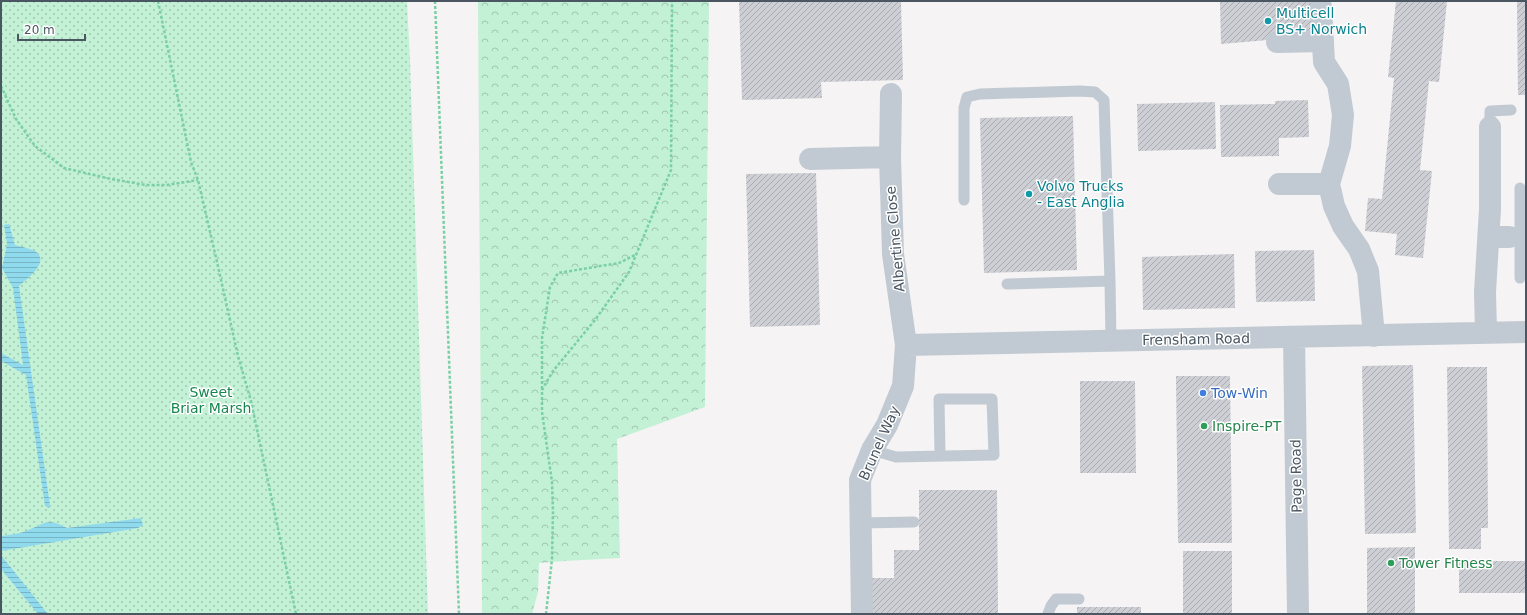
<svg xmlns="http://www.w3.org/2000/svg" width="1527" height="615" font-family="'DejaVu Sans',sans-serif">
<defs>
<pattern id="forest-crowns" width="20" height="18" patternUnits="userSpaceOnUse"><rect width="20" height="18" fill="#c3f1d5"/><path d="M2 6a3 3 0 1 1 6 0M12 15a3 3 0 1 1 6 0" fill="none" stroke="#a0c6b0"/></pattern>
<pattern id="park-dots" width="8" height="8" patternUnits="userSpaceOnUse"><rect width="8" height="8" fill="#c3f1d5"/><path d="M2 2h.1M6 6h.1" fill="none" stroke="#a0c6b0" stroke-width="1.8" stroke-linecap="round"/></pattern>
<pattern id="water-rules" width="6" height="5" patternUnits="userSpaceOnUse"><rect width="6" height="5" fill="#90daee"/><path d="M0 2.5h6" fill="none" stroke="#78b4c4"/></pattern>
<pattern id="building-hatch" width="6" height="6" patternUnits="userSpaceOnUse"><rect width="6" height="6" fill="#cdcfd5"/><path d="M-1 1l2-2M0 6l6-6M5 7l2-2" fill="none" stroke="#a8abb0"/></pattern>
</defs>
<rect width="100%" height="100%" fill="#f5f3f3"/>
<!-- forest -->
<path fill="url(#forest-crowns)" d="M478,1H709L705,407L617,439L620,558L565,561L539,563L538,592L532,614H482Z"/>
<!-- park -->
<path fill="url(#park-dots)" d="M1,1H407L410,61L428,614H1Z"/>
<!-- water -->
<path fill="url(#water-rules)" d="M9,224L15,245C21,247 28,248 33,250C53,260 27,279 19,286L50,506L49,508L45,506L26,375L1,361V353L23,365L13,288L2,268L7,244L4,225Z
M141,518L143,525L138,528L1,551V536C9,535 18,534 26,531C45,524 46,517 67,528Z
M1,555L48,614H38L1,569Z"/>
<!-- building -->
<path fill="url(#building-hatch)" d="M739,1H901L903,80L821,82L822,98L742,100Z
M1220,1H1315L1317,41L1268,40L1221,44Z
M1396,1H1447L1439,82L1429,81L1420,170L1432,171L1423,258L1395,255L1397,234L1365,231L1368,198L1382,199L1394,78L1388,77Z
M1517,1H1526V95H1518Z
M1308,100L1309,137L1279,138V156L1221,157L1220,105L1275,104V101Z
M1215,102L1216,149L1138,151L1137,104Z
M1073,116L1077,270L984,273L980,118Z
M816,173L820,325L750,327L746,174Z
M1314,250L1315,301L1256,302L1255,251Z
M1234,254L1235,308L1143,310L1142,257Z
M1413,365L1416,533L1365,534L1362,366Z
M1447,367H1487L1488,528H1481V549H1449Z
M1176,376H1230L1232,543H1178Z
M1080,381H1135L1136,473H1080Z
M919,490H997L998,614H872V578H894V550H919Z
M1415,547V614H1367V548Z
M1183,551H1232V614H1183Z
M1459,561H1526V593H1459Z
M1077,607H1141V614H1077Z"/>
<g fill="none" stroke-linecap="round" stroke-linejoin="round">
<!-- path -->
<path stroke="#7ad0a6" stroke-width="2.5" stroke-dasharray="3 2" stroke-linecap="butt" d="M158,1L191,162L198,180L217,262L238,356L251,401L296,614
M435,1L459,614
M1,86L16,119L35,146L64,168L111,179L146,185H167L198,180
M542,389V338L550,287L558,273L619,263L637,254
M546,614L552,559L553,512L552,482L542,412V390L553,371L595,320L629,272L671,170L672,1"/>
<!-- service -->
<path stroke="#c1cad2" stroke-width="11" d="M1490,127V111L1511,110
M1520,188V278
M964,200V108L967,97L980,94L1080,91L1095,92L1104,100L1110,281
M1007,284L1110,281L1111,341
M872,450L896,457L994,455L992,399H939L940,455
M860,523L914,522
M1048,614L1051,606L1056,599H1079"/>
<!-- minor -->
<path stroke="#c1cad2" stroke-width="22" d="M1321,7L1324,62L1338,84L1343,115L1340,146L1329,184
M1277,42L1323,41
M810,159L890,157
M1279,184H1329L1334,206L1343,226L1359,249L1368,271L1374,336
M1489,237H1509
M1486,332L1485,292L1490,209V127
M1294,337L1298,614
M906,345L1526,332
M862,614L860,480L872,450L887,425L903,386L906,345L893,254L890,157L891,94"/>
</g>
<!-- markers -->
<g fill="#0f9aa8" stroke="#fff" stroke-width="1.5">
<circle cx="1268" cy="21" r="4"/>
<circle cx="1029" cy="194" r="4"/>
</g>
<circle fill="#3f7fe0" stroke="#fff" stroke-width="1.5" cx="1203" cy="393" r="4"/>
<g fill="#2e9e5b" stroke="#fff" stroke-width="1.5">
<circle cx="1204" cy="426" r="4"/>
<circle cx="1391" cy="563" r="4"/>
</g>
<g text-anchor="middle" stroke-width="3" stroke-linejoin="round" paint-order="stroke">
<!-- culture labels -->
<g font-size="14" fill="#0d838f" stroke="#fff" text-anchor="start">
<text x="1276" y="18">Multicell<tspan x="1276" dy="16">BS+ Norwich</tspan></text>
<text x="1037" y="191">Volvo Trucks<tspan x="1037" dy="16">- East Anglia</tspan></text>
</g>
<!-- street labels -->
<g font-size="14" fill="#4a5661" stroke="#fff">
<text transform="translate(895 239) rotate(-95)" y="5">Albertine Close</text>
<text transform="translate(1196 339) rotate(-1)" y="5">Frensham Road</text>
<text transform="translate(879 443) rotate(-66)" y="5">Brunel Way</text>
<text transform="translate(1296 476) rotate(-91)" y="5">Page Road</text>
</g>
<!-- park labels -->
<g font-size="14" fill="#17864f" stroke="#fff">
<text x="211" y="397">Sweet<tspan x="211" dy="16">Briar Marsh</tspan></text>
</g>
<!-- shop labels -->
<g font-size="14" fill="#366cbe" stroke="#fff" text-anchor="start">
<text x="1211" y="398">Tow-Win</text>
</g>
<!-- leisure labels -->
<g font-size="14" fill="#27864d" stroke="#fff" text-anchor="start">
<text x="1212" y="431">Inspire-PT</text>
<text x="1399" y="568">Tower Fitness</text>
</g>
</g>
<!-- border -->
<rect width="1527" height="615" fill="none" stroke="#4a5661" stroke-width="4"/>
<!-- scale -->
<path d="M18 34v6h67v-6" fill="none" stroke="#4a5661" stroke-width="2"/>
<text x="24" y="34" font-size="12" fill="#4a5661" stroke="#ffffff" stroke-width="3" paint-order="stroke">20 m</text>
</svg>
